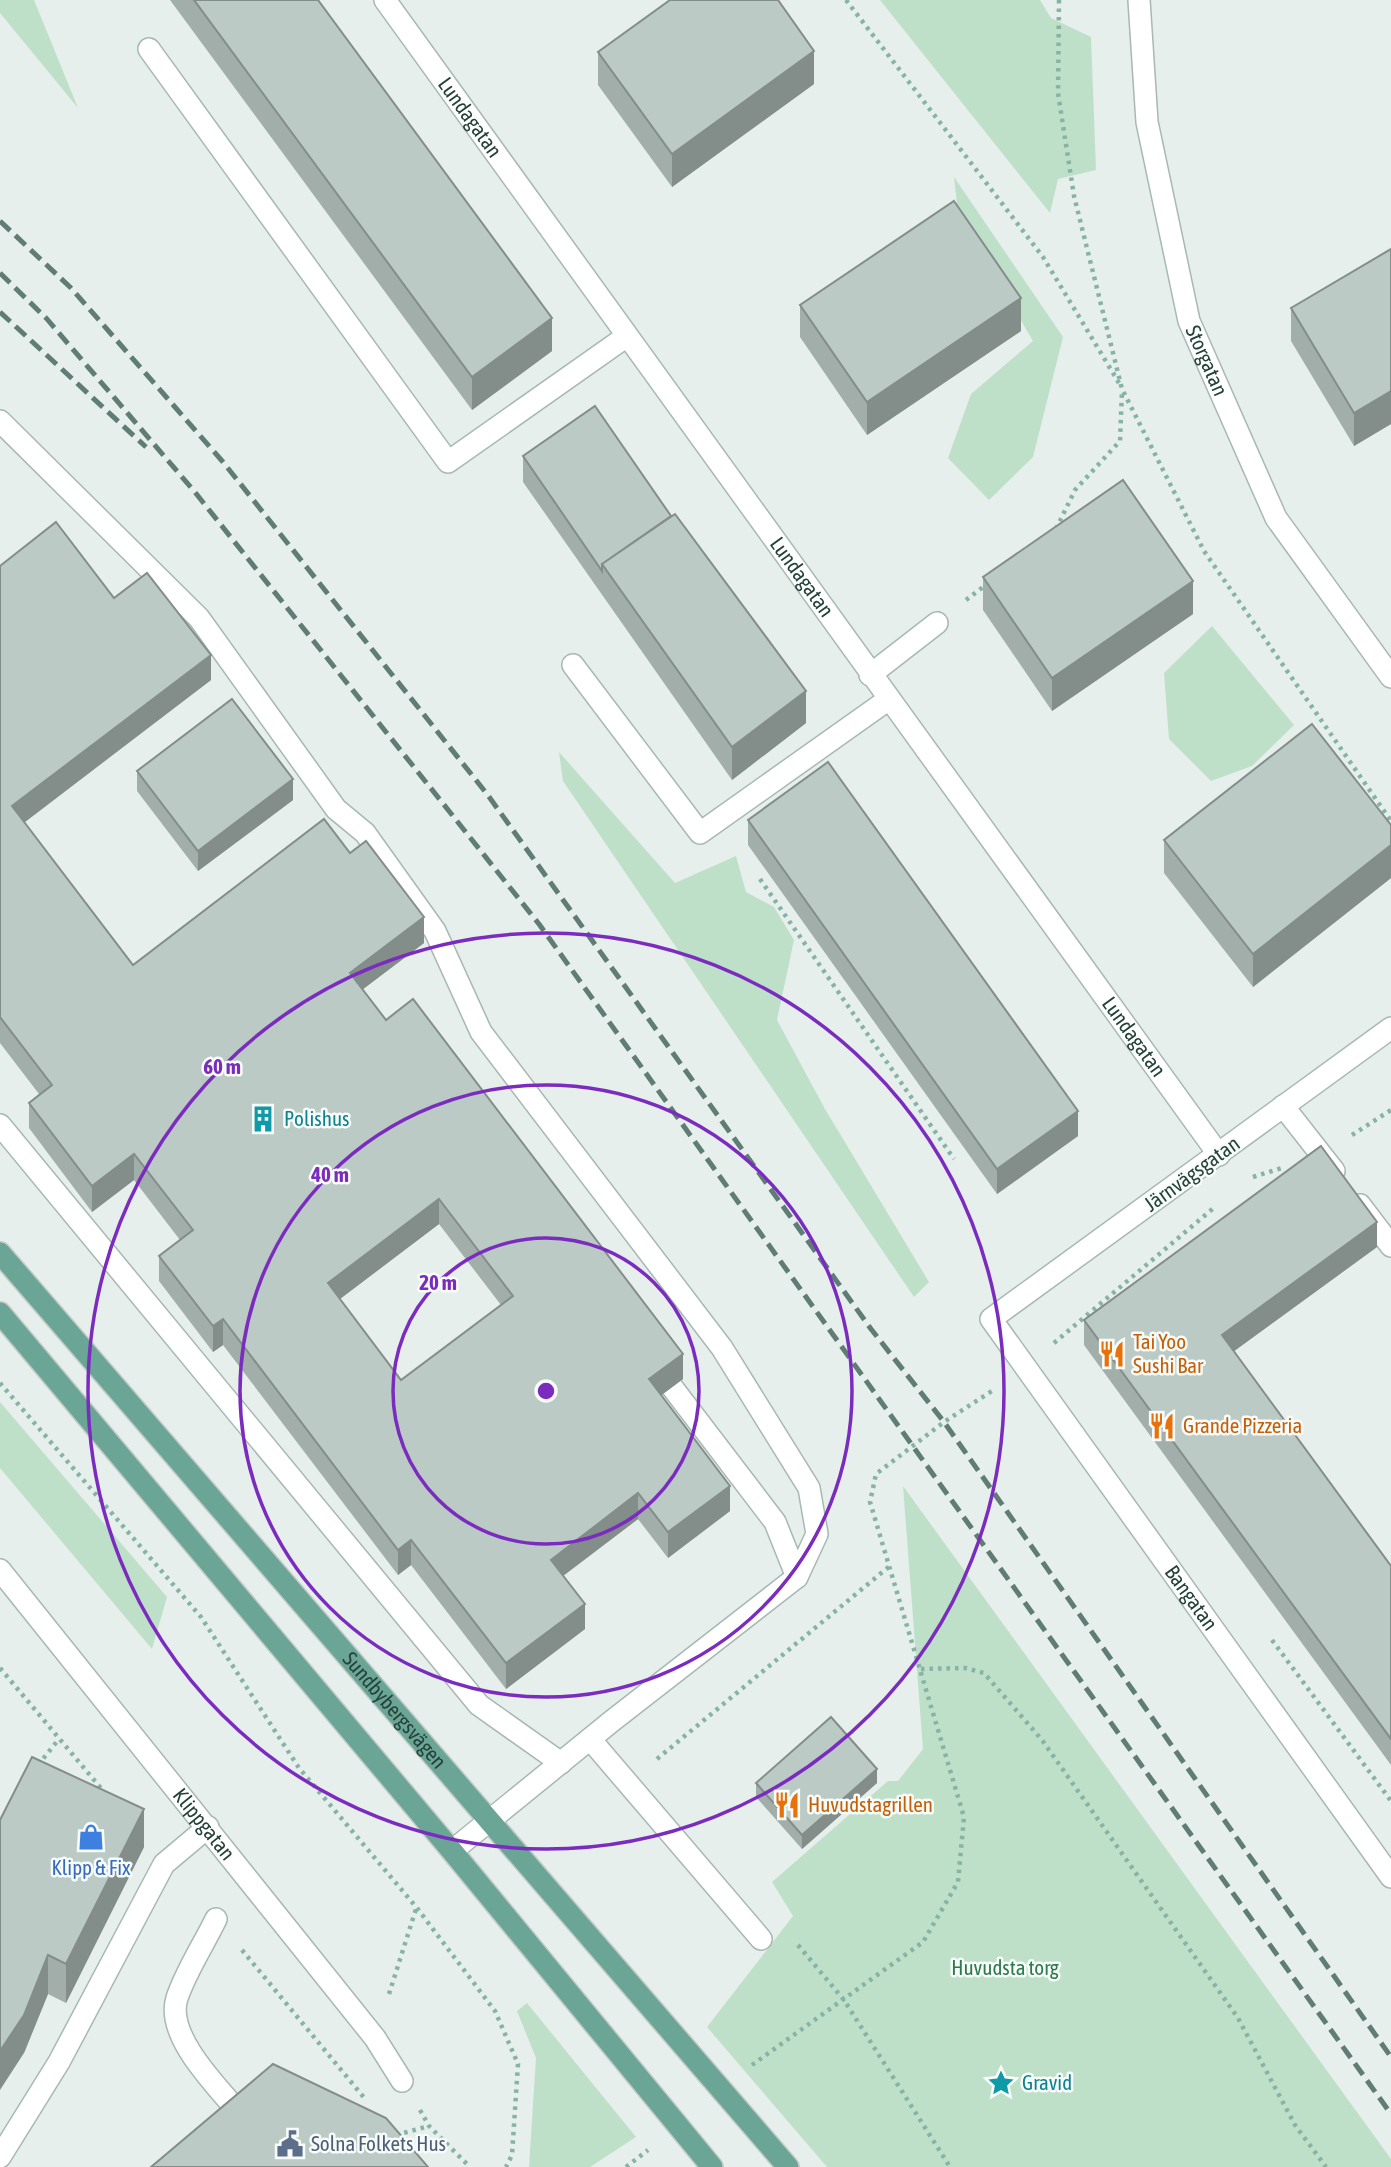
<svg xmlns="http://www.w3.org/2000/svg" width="1391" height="2167" font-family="'Asap Condensed',sans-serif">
<rect width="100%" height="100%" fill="#e6efeb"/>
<!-- green -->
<path fill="#bfe0c8" d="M0,0H34L78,108L0,13Z
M880,0H1040L1051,18L1091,37L1096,170L1058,179L1050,213Z
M954,177L1063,337L1033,457L989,500L948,458L971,394L1033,341L958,213Z
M1212,626L1294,725L1252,766L1211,781L1169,739L1164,673Z
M559,752L675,883L736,856L746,892L774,907L794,940L777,1020L825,1109L929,1282L914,1297L563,781Z
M0,1402L167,1597L152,1649L0,1468Z
M903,1486L1391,2159V2167H827L707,2027L793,1916L772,1882L888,1781H898L923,1749Z
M527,2003L636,2137L590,2167H529L536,2058L517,2011Z"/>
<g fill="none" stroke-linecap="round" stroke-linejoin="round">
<!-- minor casing -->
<g stroke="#a8b8b2" stroke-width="24">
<g id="minor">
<path id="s1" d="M385,0L1219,1155"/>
<path id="s2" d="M1139,0L1147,122L1189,321L1276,518L1391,677"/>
<path d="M149,49L448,462L627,336"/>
<path d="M0,421L199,618L336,809L365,833L435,931L481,1032L722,1348L809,1488L817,1534L797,1577L612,1721L452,1851"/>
<path d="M573,665L700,833L889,699"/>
<path d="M870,675L937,623"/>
<path id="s3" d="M1391,1028L991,1319L1391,1877"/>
<path d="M1283,1106L1334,1171"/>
<path d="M0,1125L479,1705L561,1763"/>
<path d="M1360,1205L1391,1246"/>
<path d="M672,1387L775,1522L797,1577"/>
<path id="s4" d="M0,1570L375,2038L402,2081"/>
<path d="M590,1739L761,1939"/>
<path d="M216,1919C204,1944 186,1971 177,1998C164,2038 224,2093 247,2122"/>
<path d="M0,2157L59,2062L164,1864L208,1827"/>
</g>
</g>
<!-- major casing -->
<g stroke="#c2cac8" stroke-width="24">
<g id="major">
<path id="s5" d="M0,1253L788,2167"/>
<path d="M0,1313L452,1851L712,2167"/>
</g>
</g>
<!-- path -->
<path stroke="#86b3a5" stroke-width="4.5" stroke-dasharray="3.5 5" stroke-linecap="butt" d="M846,0L1043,257L1119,383
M1059,0L1058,93L1074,196L1122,389L1204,551L1391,821
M1056,529L1075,490L1120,441L1122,391
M966,600L987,584
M760,879L954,1159
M1352,1135L1391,1110
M1253,1177L1285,1167
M1054,1343L1216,1206
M0,1383L201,1617L299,1768L417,1908L495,2011L518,2064L512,2155L506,2167
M1272,1640L1391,1801
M0,1668L105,1793
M921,1669L965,1668L984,1673L1042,1740L1238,2018L1295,2125L1326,2167
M657,1759L891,1565
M38,1765L59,1739
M798,1945L844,2000L950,2167
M242,1950L366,2100
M389,1994L416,1909
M752,2065L923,1942L958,1882L964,1817L870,1502L876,1474L944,1422L995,1389
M420,2110L429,2126L470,2167
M396,2135L429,2126
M626,2167L648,2150"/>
<!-- minor -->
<use href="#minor" stroke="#fff" stroke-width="21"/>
<!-- major -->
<use href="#major" stroke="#6aa596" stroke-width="21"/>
<!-- rail -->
<path stroke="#5f7d75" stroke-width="5" stroke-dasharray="14 7" stroke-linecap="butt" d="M0,221L71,288L223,462L487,794L871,1329L944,1422L1391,2057
M0,273L47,319L194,491L539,924L1391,2114
M0,312L146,447"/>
</g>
<!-- wall -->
<path fill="#a1aea9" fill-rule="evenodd" d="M170,0H318L552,351L472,410Z
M598,52L814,84L672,187L598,85Z
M1391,249V424L1354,446L1291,341V308Z
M800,305L1021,331L867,435L800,337Z
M523,456L806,723L732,780L523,482Z
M0,566L114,598L211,680L24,822L133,965L350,853L424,943L363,989L386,1020L683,1379L662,1395L730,1511L668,1558L638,1519L563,1576L585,1629L506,1689L411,1565L398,1575L223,1345L213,1352L159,1281V1256L180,1240L134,1180L92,1212L29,1128V1103L39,1094L0,1043ZM439,1224L501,1305L401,1380L340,1299Z
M983,577L1193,614L1052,711L983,610Z
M137,771L293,800L198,871L137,791Z
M748,820L1078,1136L997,1194L748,845Z
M1391,825V878L1253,987L1164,873V840Z
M1377,1247L1234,1351L1391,1566V1765L1084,1345V1320Z
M756,1783H877L802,1849L756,1797Z
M0,1820L144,1847L66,2003L48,1994L24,2053Z"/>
<!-- shaded-wall -->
<path fill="#838d89" d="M814,51V84L672,187V154Z
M1021,298V331L867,435V402Z
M552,318V351L472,410V377Z
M1391,391V424L1354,446V413Z
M1193,581V614L1052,711V678Z
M211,655V680L12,832V806Z
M806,691V723L732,780V747Z
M293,779V800L198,871V851Z
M1391,845V878L1253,987V954Z
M424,917V943L350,999V973Z
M1078,1111V1136L997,1194V1169Z
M134,1154V1180L92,1212V1186Z
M439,1199V1224L328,1308V1283Z
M1377,1222V1247L1222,1360V1335Z
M223,1319V1345L213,1352V1326Z
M683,1354V1379L649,1404V1379Z
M730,1486V1511L668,1558V1532Z
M638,1493V1519L551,1585V1560Z
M411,1540V1565L398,1575V1550Z
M585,1604V1629L506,1689V1663Z
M877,1769V1783L802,1849V1835Z
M144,1809V1847L66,2003V1964Z
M48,1955V1994L24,2053L0,2090V2051Z"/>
<!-- building -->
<path fill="#bbcac4" stroke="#838d89" stroke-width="2" fill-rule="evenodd" d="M194,0H318L552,318L472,377Z
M670,0H778L814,51L672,154L598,52Z
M954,201L1021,298L867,402L800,305Z
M1391,249V391L1354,413L1291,308Z
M595,406L671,516L602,564V571L523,456Z
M1123,480L1193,581L1052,678L983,577Z
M675,514L806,691L732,747L602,564Z
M56,522L114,598L147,573L211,655L12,806L133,965L324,819L350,853L366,841L424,917L350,973L386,1020L413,999L683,1354L649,1379L730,1486L668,1532L638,1493L551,1560L585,1604L506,1663L411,1540L398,1550L223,1319L213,1326L159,1256L193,1230L134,1154L92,1186L29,1103L52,1085L0,1017V566ZM439,1199L513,1296L401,1380L328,1283Z
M232,699L293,779L198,851L137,771Z
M1312,724L1391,825V845L1253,954L1164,840Z
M828,762L1078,1111L997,1169L748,820Z
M1321,1146L1377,1222L1222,1335L1391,1566V1739L1084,1320Z
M831,1717L877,1769L802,1835L756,1783Z
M32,1757L144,1809L66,1964L48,1955L24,2015L0,2051V1820Z
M273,2064L386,2118L428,2167H151Z"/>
<!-- distance rings -->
<g fill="none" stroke="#7b2cbf" stroke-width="3.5">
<circle cx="546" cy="1391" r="153"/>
<circle cx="546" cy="1391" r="306"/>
<circle cx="546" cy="1391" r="458"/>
</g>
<!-- icons -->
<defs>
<g id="building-bare" transform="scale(2.1)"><path d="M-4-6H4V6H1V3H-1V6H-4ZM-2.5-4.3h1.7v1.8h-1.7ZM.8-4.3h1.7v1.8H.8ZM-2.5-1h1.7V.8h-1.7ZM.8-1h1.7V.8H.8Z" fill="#0f9aa8" stroke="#f7fbf9" stroke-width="2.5" paint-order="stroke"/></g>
<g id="restaurant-bare" transform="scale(2.1)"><path d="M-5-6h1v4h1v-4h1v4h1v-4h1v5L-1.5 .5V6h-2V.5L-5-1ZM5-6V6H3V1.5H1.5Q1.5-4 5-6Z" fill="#e8710a" stroke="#f7fbf9" stroke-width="2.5" paint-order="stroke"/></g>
<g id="shop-bare" transform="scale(2.1)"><path d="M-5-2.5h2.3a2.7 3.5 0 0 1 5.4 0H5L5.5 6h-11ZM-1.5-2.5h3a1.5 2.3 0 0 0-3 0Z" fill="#3f7fe0" stroke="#f7fbf9" stroke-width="2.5" paint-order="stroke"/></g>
<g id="sight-bare" transform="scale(2.1)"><path d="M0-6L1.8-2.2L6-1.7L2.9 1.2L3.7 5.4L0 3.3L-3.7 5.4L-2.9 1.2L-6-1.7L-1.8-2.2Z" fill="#0f9aa8" stroke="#f7fbf9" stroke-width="2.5" paint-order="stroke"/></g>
<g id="civic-bare" transform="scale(2.1)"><path d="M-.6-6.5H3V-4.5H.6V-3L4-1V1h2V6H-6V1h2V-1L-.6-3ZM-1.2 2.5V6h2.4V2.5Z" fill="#5c6f8a" stroke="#f7fbf9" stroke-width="2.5" paint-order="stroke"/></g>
</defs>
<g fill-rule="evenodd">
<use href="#building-bare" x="263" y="1119"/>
<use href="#restaurant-bare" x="1112" y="1354"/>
<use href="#restaurant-bare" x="1162" y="1426"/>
<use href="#restaurant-bare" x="787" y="1805"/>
<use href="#shop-bare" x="91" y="1837"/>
<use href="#sight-bare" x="1001" y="2083"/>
<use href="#civic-bare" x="290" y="2144"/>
</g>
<g text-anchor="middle" stroke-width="5" stroke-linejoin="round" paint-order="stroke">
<!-- street labels -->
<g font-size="21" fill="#24423a" stroke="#f7fbf9">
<text dy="7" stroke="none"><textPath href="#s1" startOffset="145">Lundagatan</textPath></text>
<text dy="7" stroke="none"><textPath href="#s2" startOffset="369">Storgatan</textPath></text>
<text dy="7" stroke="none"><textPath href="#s1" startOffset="712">Lundagatan</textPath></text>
<text dy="7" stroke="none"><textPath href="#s1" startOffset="1279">Lundagatan</textPath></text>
<text transform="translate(1192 1174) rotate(-36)" y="7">Järnvägsgatan</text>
<text dy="7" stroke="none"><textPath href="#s3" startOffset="838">Bangatan</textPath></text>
<text dy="7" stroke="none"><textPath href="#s5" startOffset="604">Sundbybergsvägen</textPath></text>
<text dy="7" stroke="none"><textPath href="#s4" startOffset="326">Klippgatan</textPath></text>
</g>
<!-- culture labels -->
<g font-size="21" fill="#0d838f" stroke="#f7fbf9" text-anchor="start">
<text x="284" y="1126">Polishus</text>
<text x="1022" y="2090">Gravid</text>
</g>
<!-- food labels -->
<g font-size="21" fill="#c56008" stroke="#f7fbf9" text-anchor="start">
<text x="1133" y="1349">Tai Yoo<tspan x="1133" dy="24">Sushi Bar</tspan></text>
<text x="1183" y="1433">Grande Pizzeria</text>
<text x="808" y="1812">Huvudstagrillen</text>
</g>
<!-- shop labels -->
<g font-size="21" fill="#366cbe" stroke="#f7fbf9">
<text x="91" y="1875">Klipp &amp; Fix</text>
</g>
<!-- park labels -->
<g font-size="21" fill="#2d7a4b" stroke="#f7fbf9">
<text x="1005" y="1975">Huvudsta torg</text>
</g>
<!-- service labels -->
<g font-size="21" fill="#4e5e75" stroke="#f7fbf9" text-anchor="start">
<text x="311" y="2151">Solna Folkets Hus</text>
</g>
</g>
<circle cx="546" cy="1391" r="10" fill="#7b2cbf" stroke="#f7fbf9" stroke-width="3.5"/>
<g font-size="21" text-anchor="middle" font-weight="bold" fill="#7b2cbf" stroke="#f7fbf9" stroke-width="5" stroke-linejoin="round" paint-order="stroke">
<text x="222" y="1074">60 m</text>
<text x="330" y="1182">40 m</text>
<text x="438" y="1290">20 m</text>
</g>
</svg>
